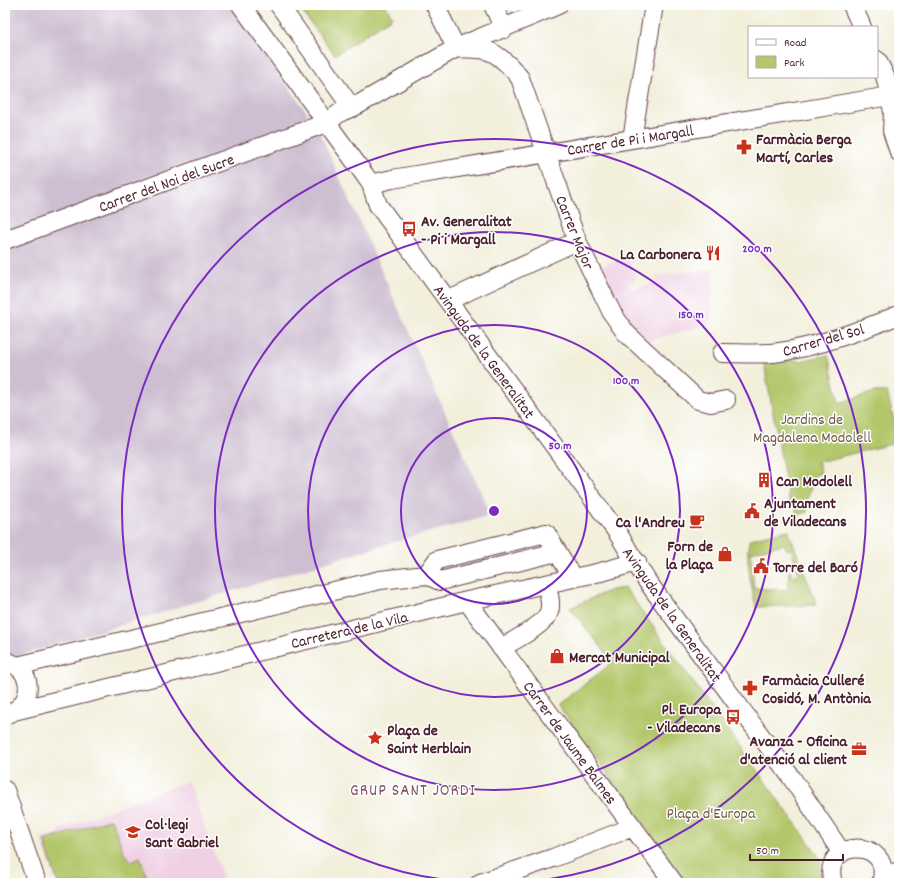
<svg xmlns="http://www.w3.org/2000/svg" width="904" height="888" font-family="Dekko,sans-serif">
<rect width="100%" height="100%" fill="#fff"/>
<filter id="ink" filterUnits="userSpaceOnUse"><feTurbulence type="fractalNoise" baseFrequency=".025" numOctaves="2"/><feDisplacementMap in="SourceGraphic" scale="8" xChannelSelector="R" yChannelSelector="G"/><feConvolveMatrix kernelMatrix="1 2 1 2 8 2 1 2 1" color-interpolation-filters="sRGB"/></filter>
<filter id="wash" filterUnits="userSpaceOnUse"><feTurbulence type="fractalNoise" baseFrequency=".012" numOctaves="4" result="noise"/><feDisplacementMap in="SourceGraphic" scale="16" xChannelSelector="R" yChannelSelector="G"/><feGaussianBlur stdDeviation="0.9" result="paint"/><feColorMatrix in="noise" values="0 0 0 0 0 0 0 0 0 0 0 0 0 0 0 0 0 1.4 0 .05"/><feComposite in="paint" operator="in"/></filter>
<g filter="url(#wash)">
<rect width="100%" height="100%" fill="#f2efdb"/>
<!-- built -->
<path fill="#f0d0e4" d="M628,256L636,279L629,284L631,289L656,283L655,276L714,268L711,324L648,341L629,322L599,267Z
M188,781L225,883H57L41,839L59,833L58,830Z"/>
<!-- industrial -->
<path fill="#cebed1" d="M5,5H229L316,125L491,515L377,547L5,660Z"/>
<!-- green -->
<path fill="#b3c76b" stroke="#7e734b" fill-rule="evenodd" d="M297,5H386L392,17L335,55Z
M828,355L839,403L875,392H887L899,442L818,462L821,473L815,475L808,496L807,512L797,515L795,505L790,506L763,358L801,361Z
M788,530L817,605L756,607C752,589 744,556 750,539ZM784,544L787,550L791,549L799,574L792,576L790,570L789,571L788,590L754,588L751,552Z
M625,588L821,859L819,871L822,880L816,883H686L558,705L613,662L570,608L611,590Z
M111,819L125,855L132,861L140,857L148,881L143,883H58L44,841Z"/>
</g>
<g filter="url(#ink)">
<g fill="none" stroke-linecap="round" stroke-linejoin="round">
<!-- minor casing -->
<g stroke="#633e45" stroke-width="20">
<path id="minor" d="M241,5L364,174L371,184L378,205L617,532L647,581L791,777L842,853
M279,5L352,108
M435,5L456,48C465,49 476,48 485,50C498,53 512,68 520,78L577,241L612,313L626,333L698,400L711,403L726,400
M493,5L504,29
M852,5L862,27
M877,60L885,76L890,96L893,112L892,131L899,152
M632,139L654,5
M371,184L392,179L890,96L899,92
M5,240L326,123L341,112L356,106L456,48L558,5
M449,300L577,241
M722,353C741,353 761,355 780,352C821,346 861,330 899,315
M426,575L437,560L546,533L573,578
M467,601L674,883
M501,648C513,641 545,625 549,612C552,604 548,592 547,584
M5,661C36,668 35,707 5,715
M17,666L380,580L426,575L440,581L557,552
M18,710L467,601L601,572L637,562
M5,790L37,883
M883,872L899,873
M480,883L553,858L633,827
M833,883C819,837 895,837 881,883"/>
</g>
<!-- minor -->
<use href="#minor" stroke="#fff" stroke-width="18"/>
</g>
</g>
<!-- distance rings -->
<g fill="none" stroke="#7b2cbf" stroke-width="2">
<circle cx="494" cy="511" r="93"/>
<circle cx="494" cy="511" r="186"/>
<circle cx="494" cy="511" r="279"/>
<path d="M491 883A372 372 0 1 1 497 883"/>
</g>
<!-- icons -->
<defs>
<g id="pharmacy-bare" transform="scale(1.2)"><path d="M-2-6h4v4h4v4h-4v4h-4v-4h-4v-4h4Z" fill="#c8321e" stroke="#fff" stroke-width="2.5" paint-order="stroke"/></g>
<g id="bus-bare" transform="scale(1.2)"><path d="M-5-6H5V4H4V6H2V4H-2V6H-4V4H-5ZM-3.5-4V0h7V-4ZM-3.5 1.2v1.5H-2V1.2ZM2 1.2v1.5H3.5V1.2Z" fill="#c8321e" stroke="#fff" stroke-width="2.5" paint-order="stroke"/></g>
<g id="restaurant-bare" transform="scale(1.2)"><path d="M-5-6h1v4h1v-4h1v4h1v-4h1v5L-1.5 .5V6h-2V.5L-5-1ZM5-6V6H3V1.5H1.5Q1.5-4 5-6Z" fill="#c8321e" stroke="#fff" stroke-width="2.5" paint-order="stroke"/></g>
<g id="building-bare" transform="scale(1.2)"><path d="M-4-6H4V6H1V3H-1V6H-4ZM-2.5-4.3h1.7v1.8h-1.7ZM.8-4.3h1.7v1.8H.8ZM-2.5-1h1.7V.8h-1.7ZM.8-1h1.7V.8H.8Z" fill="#c8321e" stroke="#fff" stroke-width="2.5" paint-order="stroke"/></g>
<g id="civic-bare" transform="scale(1.2)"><path d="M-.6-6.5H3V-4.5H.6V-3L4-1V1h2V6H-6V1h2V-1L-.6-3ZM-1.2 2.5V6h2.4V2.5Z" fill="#c8321e" stroke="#fff" stroke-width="2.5" paint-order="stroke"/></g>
<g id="cafe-bare" transform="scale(1.2)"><path d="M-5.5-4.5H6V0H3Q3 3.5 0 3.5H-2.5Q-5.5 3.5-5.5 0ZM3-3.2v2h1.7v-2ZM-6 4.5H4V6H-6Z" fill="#c8321e" stroke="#fff" stroke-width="2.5" paint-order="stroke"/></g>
<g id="shop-bare" transform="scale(1.2)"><path d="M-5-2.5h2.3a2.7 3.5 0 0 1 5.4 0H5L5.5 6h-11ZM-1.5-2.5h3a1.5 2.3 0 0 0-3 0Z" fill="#c8321e" stroke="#fff" stroke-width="2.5" paint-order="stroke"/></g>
<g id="sight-bare" transform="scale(1.2)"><path d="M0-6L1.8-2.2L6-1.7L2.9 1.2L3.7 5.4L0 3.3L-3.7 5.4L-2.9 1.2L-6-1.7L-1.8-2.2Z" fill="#c8321e" stroke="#fff" stroke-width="2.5" paint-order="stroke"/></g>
<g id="office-bare" transform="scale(1.2)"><path d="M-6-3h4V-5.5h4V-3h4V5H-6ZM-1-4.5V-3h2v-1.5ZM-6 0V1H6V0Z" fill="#c8321e" stroke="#fff" stroke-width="2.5" paint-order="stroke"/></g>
<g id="school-bare" transform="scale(1.2)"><path d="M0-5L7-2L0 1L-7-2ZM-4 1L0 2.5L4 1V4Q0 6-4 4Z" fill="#c8321e" stroke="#fff" stroke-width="2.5" paint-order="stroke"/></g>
</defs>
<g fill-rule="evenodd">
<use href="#pharmacy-bare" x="744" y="147"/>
<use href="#bus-bare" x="409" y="229"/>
<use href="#restaurant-bare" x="713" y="253"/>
<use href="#building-bare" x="764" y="480"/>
<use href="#civic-bare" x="752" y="511"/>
<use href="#cafe-bare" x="697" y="521"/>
<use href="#shop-bare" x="725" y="554"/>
<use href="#civic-bare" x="761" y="566"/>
<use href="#shop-bare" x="557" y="656"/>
<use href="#pharmacy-bare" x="750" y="688"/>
<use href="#bus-bare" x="733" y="717"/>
<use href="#sight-bare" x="375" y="738"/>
<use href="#office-bare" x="859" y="749"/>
<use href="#school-bare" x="133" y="832"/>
</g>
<g text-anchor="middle" stroke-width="3" stroke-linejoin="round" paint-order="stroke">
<!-- poi labels -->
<g font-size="16" font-weight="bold" fill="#4a1f2b" stroke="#fff" text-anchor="start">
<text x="756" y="144">Farmàcia Berga<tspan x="756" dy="18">Martí, Carles</tspan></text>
<text x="421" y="226">Av. Generalitat<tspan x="421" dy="18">- Pi i Margall</tspan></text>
<text x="701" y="259" text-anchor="end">La Carbonera</text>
<text x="776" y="486">Can Modolell</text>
<text x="764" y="508">Ajuntament<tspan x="764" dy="18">de Viladecans</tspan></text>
<text x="685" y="527" text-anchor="end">Ca l'Andreu</text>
<text x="713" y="551" text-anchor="end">Forn de<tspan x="713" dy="18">la Plaça</tspan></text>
<text x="773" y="572">Torre del Baró</text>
<text x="569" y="662">Mercat Municipal</text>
<text x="762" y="685">Farmàcia Culleré<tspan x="762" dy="18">Cosidó, M. Antònia</tspan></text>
<text x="721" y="714" text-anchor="end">Pl. Europa<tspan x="721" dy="18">- Viladecans</tspan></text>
<text x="387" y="735">Plaça de<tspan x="387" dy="18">Saint Herblain</tspan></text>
<text x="847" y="746" text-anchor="end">Avanza - Oficina<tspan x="847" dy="18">d'atenció al client</tspan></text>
<text x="145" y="829">Col·legi<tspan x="145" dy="18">Sant Gabriel</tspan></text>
</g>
<!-- street labels -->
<g font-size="16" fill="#4a1f2b" stroke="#fff">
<text transform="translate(630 139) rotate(-9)" y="6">Carrer de Pi i Margall</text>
<text transform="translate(166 182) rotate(-20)" y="6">Carrer del Noi del Sucre</text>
<text transform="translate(576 232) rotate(68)" y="6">Carrer Major</text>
<text transform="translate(823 339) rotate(-16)" y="6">Carrer del Sol</text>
<text transform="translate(485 351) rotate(54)" y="6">Avinguda de la Generalitat</text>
<text transform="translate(673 614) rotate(55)" y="6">Avinguda de la Generalitat</text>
<text transform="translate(349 629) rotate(-13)" y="6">Carretera de la Vila</text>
<text transform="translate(571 742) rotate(54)" y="6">Carrer de Jaume Balmes</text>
</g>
<!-- park labels -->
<g font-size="16" fill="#6f5a41" stroke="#fff">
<text x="812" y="424">Jardins de<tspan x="812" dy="18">Magdalena Modolell</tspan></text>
<text x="711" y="818">Plaça d'Europa</text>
</g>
<!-- neighbourhood labels -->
<g font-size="17" letter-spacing="1" fill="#825263" stroke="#fff">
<text x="413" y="795">GRUP SANT JORDI</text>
</g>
</g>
<circle cx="494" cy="511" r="6" fill="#7b2cbf" stroke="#fff" stroke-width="2"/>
<g font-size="12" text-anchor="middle" font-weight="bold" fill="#7b2cbf" stroke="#fff" stroke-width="3" stroke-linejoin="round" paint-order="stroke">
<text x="757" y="252">200 m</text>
<text x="691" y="318">150 m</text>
<text x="626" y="384">100 m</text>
<text x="560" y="449">50 m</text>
</g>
<!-- margin -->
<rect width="904" height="888" fill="none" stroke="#fff" stroke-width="20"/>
<!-- legend -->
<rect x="748" y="26" width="130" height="52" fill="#ffffff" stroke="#b7a5aa"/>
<rect x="756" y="39" width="20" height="6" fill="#ffffff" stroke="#b7a5aa"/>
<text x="784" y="46" font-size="12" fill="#4a1f2b">Road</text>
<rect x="756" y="56" width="20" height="12" fill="#b3c76b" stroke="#b7a5aa"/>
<text x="784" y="66" font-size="12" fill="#4a1f2b">Park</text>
<!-- scale -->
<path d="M750 854v6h93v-6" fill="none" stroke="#4a1f2b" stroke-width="2"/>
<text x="756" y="854" font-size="12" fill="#4a1f2b" stroke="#ffffff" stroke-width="3" paint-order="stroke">50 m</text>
</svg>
